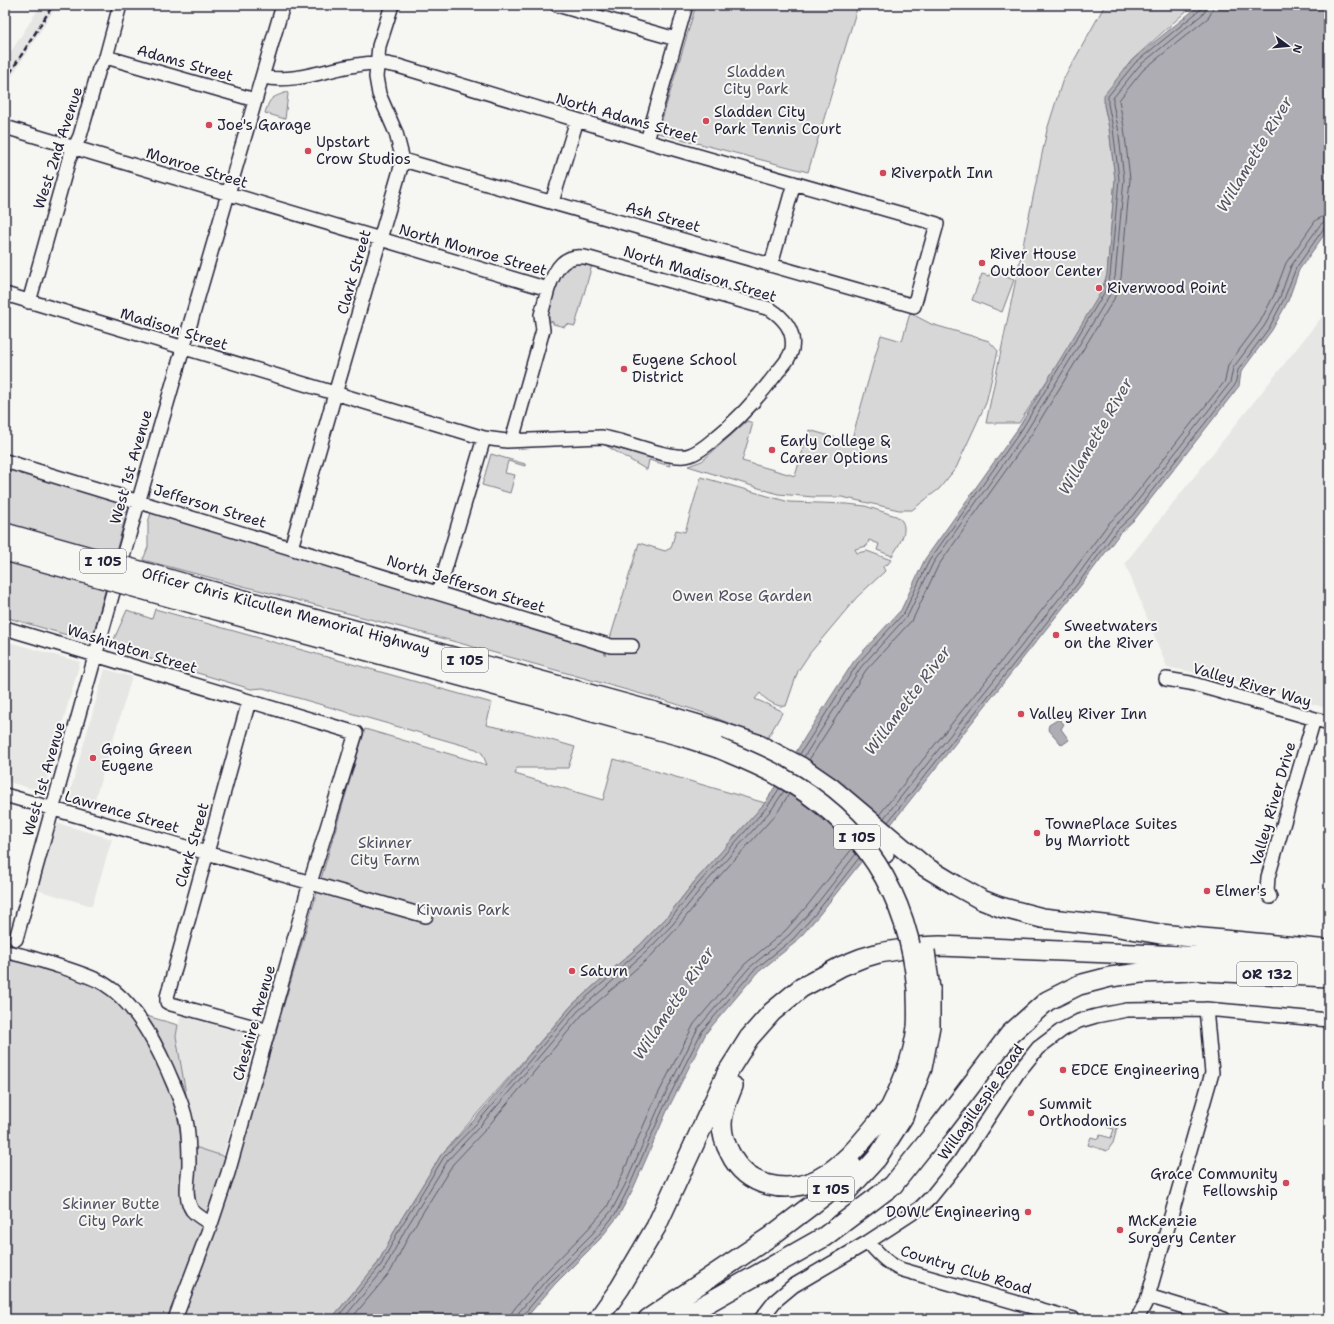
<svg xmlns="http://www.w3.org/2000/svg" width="1334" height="1324" font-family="'Shantell Sans',sans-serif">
<rect width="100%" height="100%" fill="#f6f6f2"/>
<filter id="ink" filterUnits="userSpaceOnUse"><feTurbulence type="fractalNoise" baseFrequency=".025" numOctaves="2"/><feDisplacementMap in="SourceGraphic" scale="8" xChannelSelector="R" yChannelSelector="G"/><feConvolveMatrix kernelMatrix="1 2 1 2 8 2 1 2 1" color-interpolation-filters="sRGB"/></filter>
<g filter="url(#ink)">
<!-- built -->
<path fill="#e6e6e4" d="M41,5H57L5,87V61Z
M1329,308V709L1236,681L1167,667L1125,563Z
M5,641L80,662L43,792L5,781Z
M105,669L132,677L93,806L68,799Z
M57,823L112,839L92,906L37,890Z
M182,1011L258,1032L223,1156L195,1148L176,1036Z"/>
<!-- green -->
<path fill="#d7d7d7" stroke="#7c7c89" d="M696,5H858L808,172L658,133Z
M1105,5H1193L1132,60L1104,105L1109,128L1115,179L1107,275L1095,308L1019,423H986L1047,130L1062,82Z
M287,92L288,94L285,119L265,113C270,97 271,98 287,92Z
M577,262L592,265L575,326L566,324L565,327L553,324V322L546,320L558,278L566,266Z
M991,271L1014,280L1002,312L972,300L982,274L989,276Z
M910,313L931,324L989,341L998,351L986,403L956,468L939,489L912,510H899L842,497H814L778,494L688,466L702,461L747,421L753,423L742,461L795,476L809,430L851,442L881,335L902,341Z
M605,445L669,462L670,466L649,460L647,470Z
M491,454L525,464V466L508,461L505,473L515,475L510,493L482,485Z
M5,467L129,504L91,642L5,617Z
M701,477L789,502L847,504L865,506L896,516C913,525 899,545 892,556L877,550L879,544L869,540L867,546L855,549L857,553L867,551L891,560L888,564L884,565L883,567L885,571L883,573L857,597L810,653L798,671L786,706C778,708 765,700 760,693L755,699L780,710L782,713L767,739L704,713L673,703L431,635L143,560L148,547V522L151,513L604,650L605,655L639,543L665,551L671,548L676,530L685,532Z
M155,609L492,703L486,725L530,734L575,747L568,768H517L515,774L603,800L614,759L765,803L695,881L666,918L640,945L572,1005L441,1155L397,1226L378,1263L331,1319H5V957L81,978L101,988L122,1004L126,1010L178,1025L176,1036L195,1147L238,1161L365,729L487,765L482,753L476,749L263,688L251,689L117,649L111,646L127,610L152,619Z
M1108,1123L1118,1125L1113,1143L1107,1151L1088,1145L1091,1137L1098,1139L1100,1135L1111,1138L1114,1129L1107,1127Z"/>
<!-- water -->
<path fill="#adadb3" stroke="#757583" d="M1200,5H1329V228L1299,270L1288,301L1272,330L1241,372L1239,386L1135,519L1120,533L1085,580L819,915L796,942L756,974L706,1033L667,1111L633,1189L619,1215L600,1239L555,1284L525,1319H331L378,1263L397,1226L441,1155L474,1120L572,1005L640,945L666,918L695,881L765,803L807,734L854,661L901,610L925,559L1019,427L1101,292L1107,275L1115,179L1109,128L1104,105V95L1132,60Z
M1059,719L1064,724L1061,729L1069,740L1062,745L1048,729L1049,725Z"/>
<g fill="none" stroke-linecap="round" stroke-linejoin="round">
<!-- shore -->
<path stroke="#5a5a6b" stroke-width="1" d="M800,754L858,663L904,613L929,561L1022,429L1104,293L1110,276L1119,179L1113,128L1108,104V96L1135,63L1200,10L1202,5
M804,757L861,667L908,615L933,563L1026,432L1109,296L1115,277L1124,179L1118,127L1113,104V98L1139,66L1204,13L1206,9L1207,5
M809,760L866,670L913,619L938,566L1031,435L1114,299L1121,278L1130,179L1124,127L1119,100L1143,70L1209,17L1212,11L1213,5
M879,815L1073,571L1109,523L1124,509L1225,381L1228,365L1260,322L1274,295L1286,263L1316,220L1322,217L1329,215
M884,818L1078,575L1113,527L1128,513L1230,383L1233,368L1265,325L1280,297L1291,266L1320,225L1324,222L1329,221
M888,822L1082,578L1117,530L1132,516L1235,385L1238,370L1269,328L1284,299L1296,268L1324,228L1329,226
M336,1319L381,1265L400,1228L444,1157L477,1123L574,1008L643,948L669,921L698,884L768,806L779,789
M343,1319L385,1268L405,1230L448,1160L480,1126L578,1011L646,952L673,924L702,887L772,809L784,791
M351,1319L391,1271L410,1233L453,1164L485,1130L582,1015L651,956L677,928L706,891L777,813L789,794
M511,1319L512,1312L515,1308L544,1274L588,1229L607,1207L619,1182L653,1104L694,1024L745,964L785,931L807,906L852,849
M517,1319L519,1312L548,1278L593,1233L612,1210L625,1185L659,1107L698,1028L749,968L789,935L812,910L856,854
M522,1319L523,1315L552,1281L597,1237L616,1213L629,1187L663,1109L702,1031L753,971L793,939L816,913L859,858"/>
<!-- minor casing -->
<g stroke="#22223b" stroke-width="16">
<path id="minor" d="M557,5L676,39
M106,57L255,100
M262,77C302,85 338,63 377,63C384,63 391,65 398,66L660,145L937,224L914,306L403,160
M5,127L548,289C555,269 564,252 589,258L770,309C784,318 795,331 792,349C790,359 782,366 776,374C757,399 737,421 713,440C706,446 698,452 690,455C672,462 623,439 601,437L507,441L484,438L5,294
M647,141L686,5
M552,202L577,120
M771,265L794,183
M29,302L69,159L80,136L99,69L106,57L120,5
M512,440L543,330L541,315L548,289
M5,461L611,646H632
M291,548L335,394L403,160L396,133L379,94L376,77L379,46L392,5
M438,593L484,438
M5,628L356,733L310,883L228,1173L211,1224L175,1319
M1166,679L1190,683L1329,723
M249,701L167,997V1002L171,1004L269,1031
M5,795L426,916
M1270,897L1267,891L1268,877L1314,719
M16,939L136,510L283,5
M5,952C22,954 38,960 55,965C71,970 88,975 103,983C133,1001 153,1038 167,1069C175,1088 184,1106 187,1126C189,1139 189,1153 189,1165C188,1179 184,1198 192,1210C197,1216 205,1220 211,1224
M868,1242C878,1253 888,1265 903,1270L1074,1319
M1148,1296L1224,1319
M761,1319L775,1301L793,1286L868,1242L920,1208L931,1197L960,1161L1017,1074L1038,1048L1062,1030L1079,1021L1096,1016L1127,1010L1206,1009L1329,1020
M1137,1319L1147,1300L1212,1073L1206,1009"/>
</g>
<!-- highway casing -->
<g stroke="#22223b" stroke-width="22">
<path id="highway" d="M200,588L655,712L706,727L757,744L801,767L830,787L924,866L957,886L982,900L1000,907L1042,918L1113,926L1160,934L1329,950
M195,604L681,736L718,748
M861,826L884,854
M1179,968L1204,971L1329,977
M733,1086C728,1098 722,1111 722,1124C722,1134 725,1144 730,1153C746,1187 786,1195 818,1179C849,1163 869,1132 891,1107
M885,1118C900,1089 913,1060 917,1027C918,1015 917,1002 917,990
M846,1192L877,1158L903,1117L922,1068L930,1026V989
M598,1319L620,1288L656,1227L727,1073L749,1038L772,1012L801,988L842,966L862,958L879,953L916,947L940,946L1329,962
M648,1319L771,1236L825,1195L852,1166
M679,1319L824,1237L893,1185L940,1126L1010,1034L1047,1001L1079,985L1110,977L1141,973L1193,971"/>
</g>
<!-- minor -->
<use href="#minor" stroke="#f6f6f2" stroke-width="13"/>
<!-- highway -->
<use href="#highway" stroke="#f6f6f2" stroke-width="19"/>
<!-- rail -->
<path stroke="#22223b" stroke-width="2.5" stroke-dasharray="6 3" stroke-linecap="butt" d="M5,81L53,5"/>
<!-- highway-bridge casing -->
<g stroke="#22223b" stroke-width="22" stroke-linecap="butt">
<path id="highway-bridge" d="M5,533L200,588
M5,551L195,604
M718,748C739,757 760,765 779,776C863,822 909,894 917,990
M925,951L930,989"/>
</g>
<!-- highway-bridge -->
<use href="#highway-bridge" stroke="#f6f6f2" stroke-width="19"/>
</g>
</g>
<!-- markers -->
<g fill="#d1495b" stroke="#f6f6f2" stroke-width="1.5">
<circle cx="706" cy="121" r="4"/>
<circle cx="209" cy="125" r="4"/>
<circle cx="308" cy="151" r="4"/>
<circle cx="883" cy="173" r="4"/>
<circle cx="982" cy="263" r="4"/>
<circle cx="1099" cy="288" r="4"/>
<circle cx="624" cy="369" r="4"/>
<circle cx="772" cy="450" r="4"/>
<circle cx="1056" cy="635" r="4"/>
<circle cx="1021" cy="714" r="4"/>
<circle cx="93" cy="758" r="4"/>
<circle cx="1037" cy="833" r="4"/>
<circle cx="1207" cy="891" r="4"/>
<circle cx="572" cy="971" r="4"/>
<circle cx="1063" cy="1070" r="4"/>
<circle cx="1031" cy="1113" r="4"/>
<circle cx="1286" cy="1183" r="4"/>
<circle cx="1028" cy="1212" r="4"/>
<circle cx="1120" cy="1230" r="4"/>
</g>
<g text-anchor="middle" stroke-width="4" stroke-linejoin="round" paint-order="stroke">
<!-- shield labels -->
<g fill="#f6f6f2" stroke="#626272" stroke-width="1">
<rect x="80" y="549" width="46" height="24" rx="3"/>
<rect x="442" y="648" width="46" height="24" rx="3"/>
<rect x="834" y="825" width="46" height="24" rx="3"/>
<rect x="1237" y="962" width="60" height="24" rx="3"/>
<rect x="808" y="1177" width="46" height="24" rx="3"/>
</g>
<g font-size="14" font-weight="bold" fill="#22223b">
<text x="103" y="566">I 105</text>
<text x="465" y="665">I 105</text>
<text x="857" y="842">I 105</text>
<text x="1267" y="979">OR 132</text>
<text x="831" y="1194">I 105</text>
</g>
<!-- street labels -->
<g font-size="15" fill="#22223b" stroke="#f6f6f2">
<text transform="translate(185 63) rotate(16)" y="5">Adams Street</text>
<text transform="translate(627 118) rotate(16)" y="5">North Adams Street</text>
<text transform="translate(58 148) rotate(-72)" y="5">West 2nd Avenue</text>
<text transform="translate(197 168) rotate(17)" y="5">Monroe Street</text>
<text transform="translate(663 217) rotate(16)" y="5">Ash Street</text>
<text transform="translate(473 250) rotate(16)" y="5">North Monroe Street</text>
<text transform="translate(354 272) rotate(-74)" y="5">Clark Street</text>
<text transform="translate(700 274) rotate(17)" y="5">North Madison Street</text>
<text transform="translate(174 329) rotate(17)" y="5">Madison Street</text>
<text transform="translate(131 467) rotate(-74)" y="5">West 1st Avenue</text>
<text transform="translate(210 506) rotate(17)" y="5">Jefferson Street</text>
<text transform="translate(466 584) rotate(17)" y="5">North Jefferson Street</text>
<text transform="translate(286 611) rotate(15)" y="5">Officer Chris Kilcullen Memorial Highway</text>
<text transform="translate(132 649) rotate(17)" y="5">Washington Street</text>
<text transform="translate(1252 685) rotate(16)" y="5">Valley River Way</text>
<text transform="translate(44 779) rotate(-74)" y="5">West 1st Avenue</text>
<text transform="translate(1273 804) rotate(-74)" y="5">Valley River Drive</text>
<text transform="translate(122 812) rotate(16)" y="5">Lawrence Street</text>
<text transform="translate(192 845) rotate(-74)" y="5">Clark Street</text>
<text transform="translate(254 1023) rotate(-74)" y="5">Cheshire Avenue</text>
<text transform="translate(981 1102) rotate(-55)" y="5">Willagillespie Road</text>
<text transform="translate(966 1270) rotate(17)" y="5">Country Club Road</text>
</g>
<!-- park labels -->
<g font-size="15" fill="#4f4f62" stroke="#f6f6f2">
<text x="756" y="77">Sladden<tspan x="756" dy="17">City Park</tspan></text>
<text x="742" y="601">Owen Rose Garden</text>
<text x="385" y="848">Skinner<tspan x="385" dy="17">City Farm</tspan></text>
<text x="463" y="915">Kiwanis Park</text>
<text x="111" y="1209">Skinner Butte<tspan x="111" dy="17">City Park</tspan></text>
</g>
<!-- poi labels -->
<g font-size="15" fill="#22223b" stroke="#f6f6f2" text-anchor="start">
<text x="714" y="117">Sladden City<tspan x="714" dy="17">Park Tennis Court</tspan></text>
<text x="217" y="130">Joe's Garage</text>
<text x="316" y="147">Upstart<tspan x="316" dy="17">Crow Studios</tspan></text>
<text x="891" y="178">Riverpath Inn</text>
<text x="990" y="259">River House<tspan x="990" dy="17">Outdoor Center</tspan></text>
<text x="1107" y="293">Riverwood Point</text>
<text x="632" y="365">Eugene School<tspan x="632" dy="17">District</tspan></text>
<text x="780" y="446">Early College &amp;<tspan x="780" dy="17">Career Options</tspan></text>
<text x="1064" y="631">Sweetwaters<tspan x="1064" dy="17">on the River</tspan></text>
<text x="1029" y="719">Valley River Inn</text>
<text x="101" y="754">Going Green<tspan x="101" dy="17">Eugene</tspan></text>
<text x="1045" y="829">TownePlace Suites<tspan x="1045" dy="17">by Marriott</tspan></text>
<text x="1215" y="896">Elmer's</text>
<text x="580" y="976">Saturn</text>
<text x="1071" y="1075">EDCE Engineering</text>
<text x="1039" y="1109">Summit<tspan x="1039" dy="17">Orthodonics</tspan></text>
<text x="1278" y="1179" text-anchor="end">Grace Community<tspan x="1278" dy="17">Fellowship</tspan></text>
<text x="1020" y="1217" text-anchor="end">DOWL Engineering</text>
<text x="1128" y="1226">McKenzie<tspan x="1128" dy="17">Surgery Center</tspan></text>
</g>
<!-- water labels -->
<g font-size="16" font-style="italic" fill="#535365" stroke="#f6f6f2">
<text transform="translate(1254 154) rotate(-59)" y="6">Willamette River</text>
<text transform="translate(1095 436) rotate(-60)" y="6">Willamette River</text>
<text transform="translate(907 700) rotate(-53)" y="6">Willamette River</text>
<text transform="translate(673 1003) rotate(-56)" y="6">Willamette River</text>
</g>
</g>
<!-- margin -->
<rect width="1334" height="1324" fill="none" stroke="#f6f6f2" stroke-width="20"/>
<rect x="10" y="10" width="1314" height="1304" fill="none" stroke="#22223b" stroke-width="1.5" filter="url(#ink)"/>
<!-- north arrow -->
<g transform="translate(1288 46) rotate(106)" stroke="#f6f6f2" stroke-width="3" paint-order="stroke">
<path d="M0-3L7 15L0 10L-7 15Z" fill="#22223b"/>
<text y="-6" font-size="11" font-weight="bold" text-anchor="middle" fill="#22223b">N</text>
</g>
</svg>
